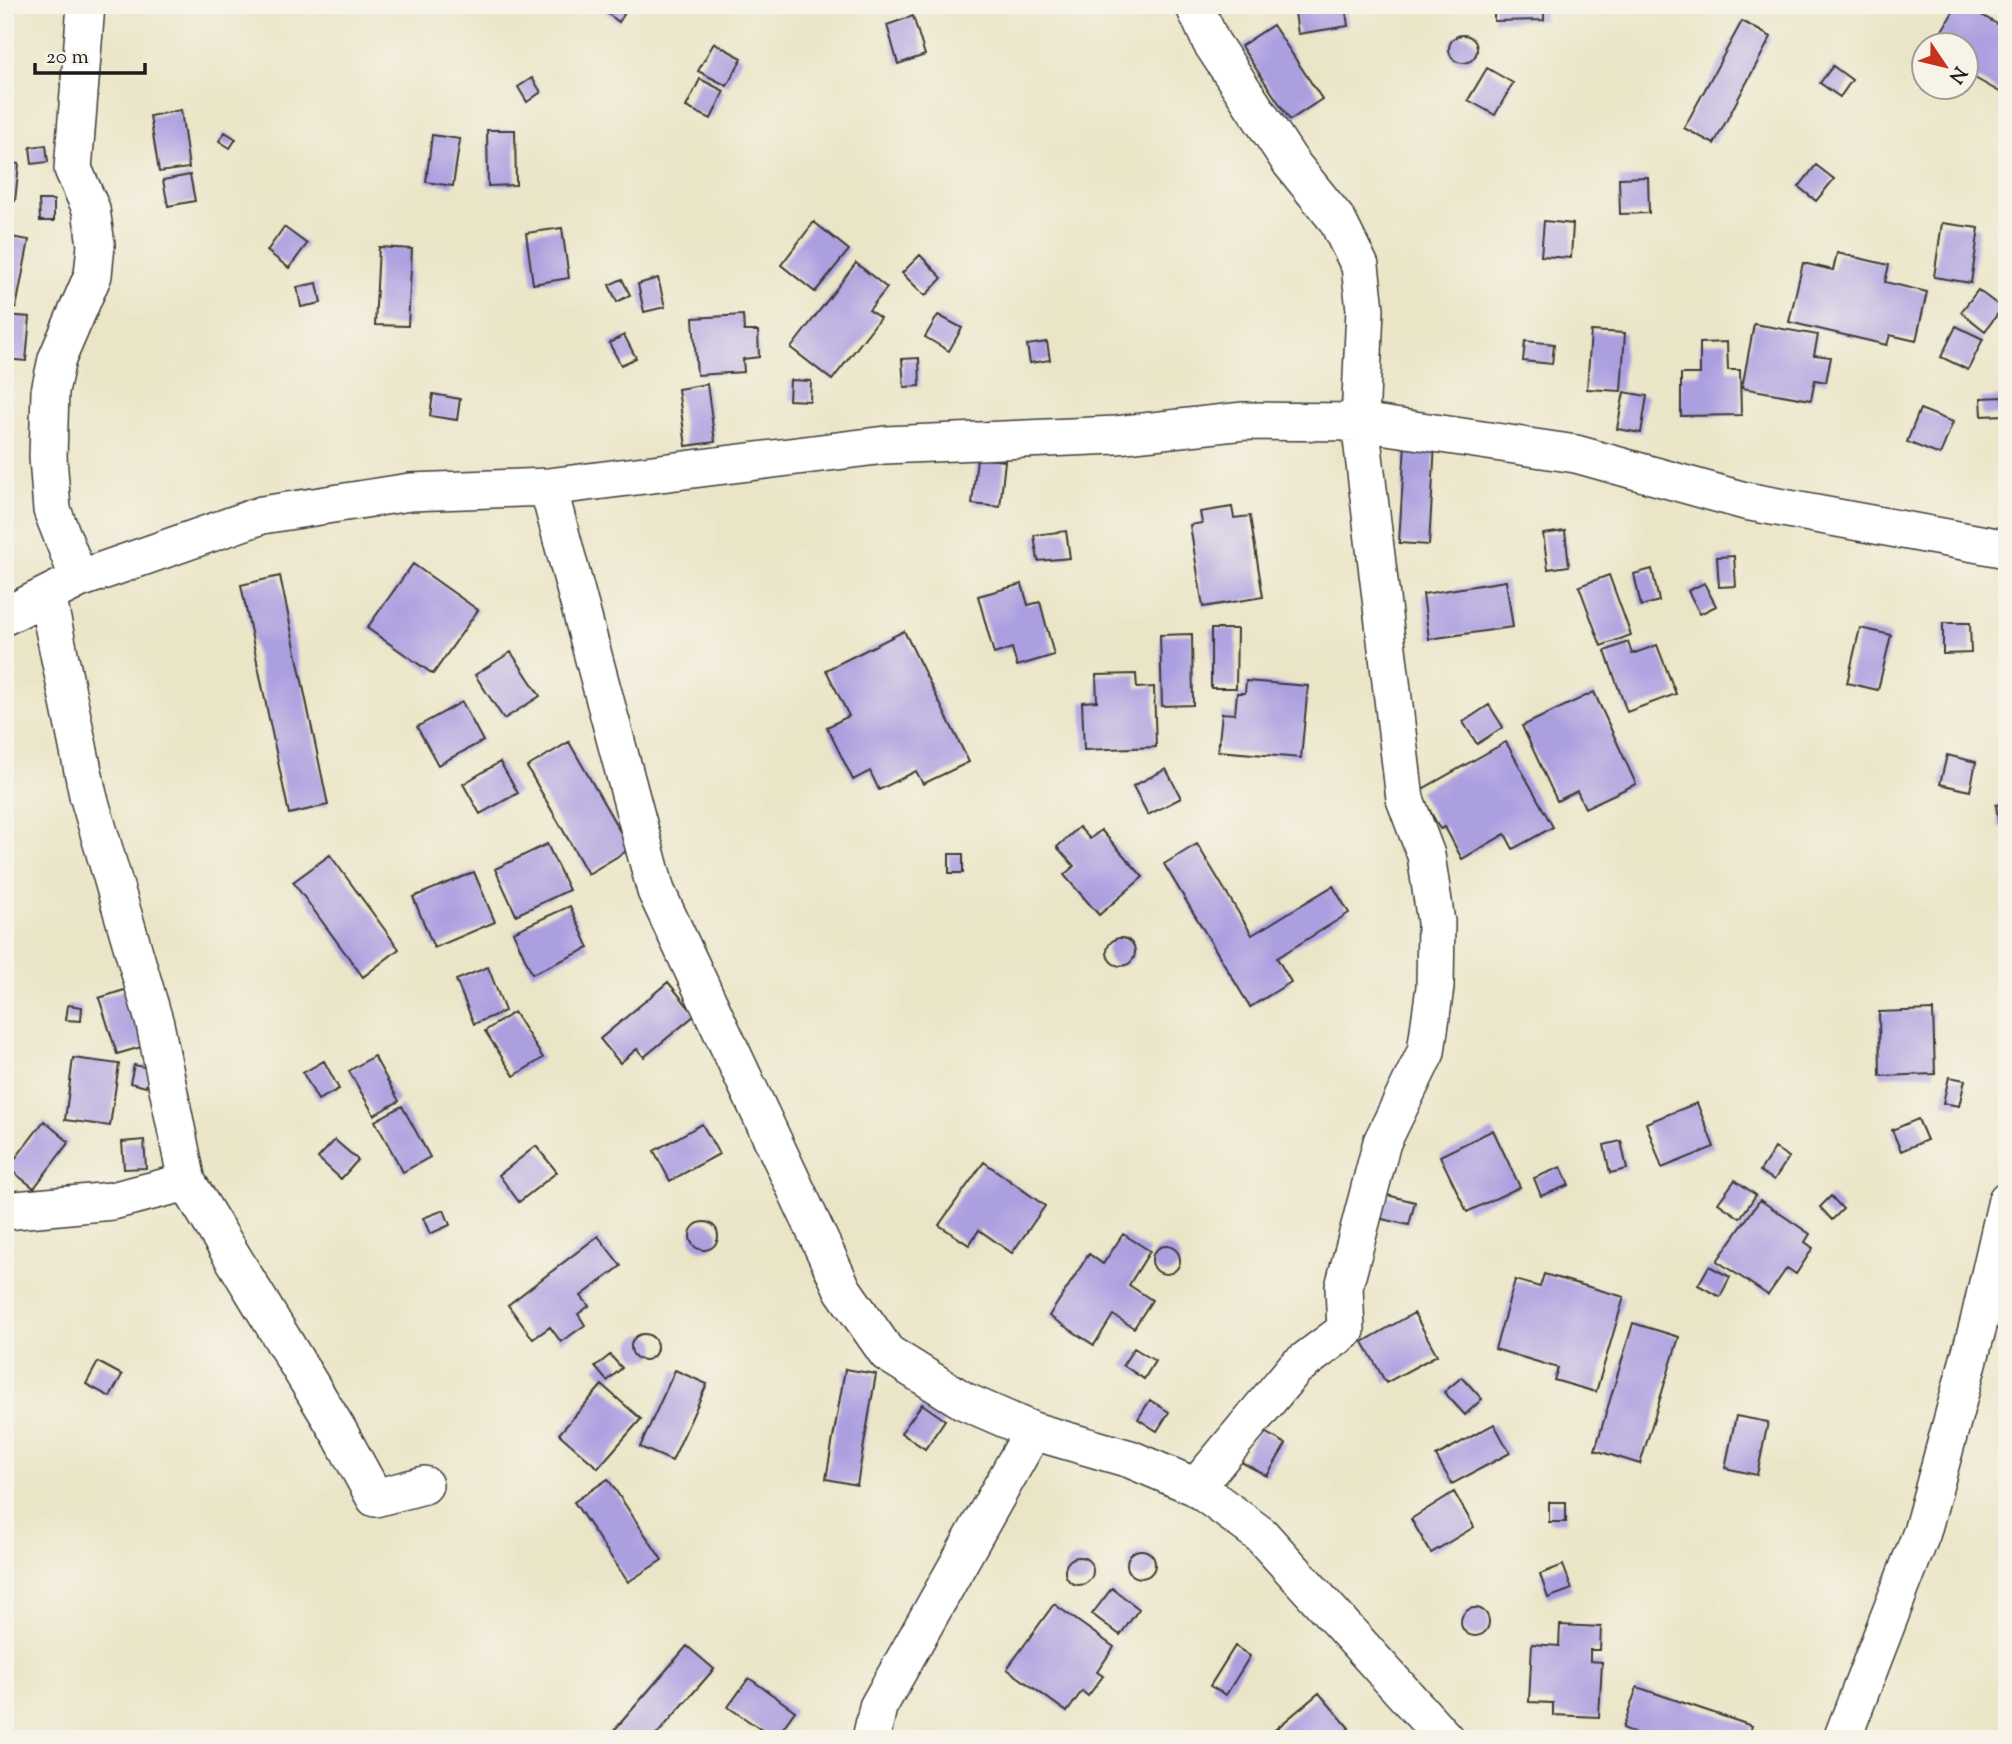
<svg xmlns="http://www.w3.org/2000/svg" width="2012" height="1744" font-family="'Sorts Mill Goudy',serif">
<rect width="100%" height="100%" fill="#f7f3e8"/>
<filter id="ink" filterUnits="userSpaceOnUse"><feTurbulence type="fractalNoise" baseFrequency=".0143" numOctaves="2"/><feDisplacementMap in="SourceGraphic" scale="14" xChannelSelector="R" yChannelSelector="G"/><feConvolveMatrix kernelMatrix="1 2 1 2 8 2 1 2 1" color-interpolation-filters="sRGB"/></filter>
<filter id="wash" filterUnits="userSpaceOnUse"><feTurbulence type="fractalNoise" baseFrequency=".00686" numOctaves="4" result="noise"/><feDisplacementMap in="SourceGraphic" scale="28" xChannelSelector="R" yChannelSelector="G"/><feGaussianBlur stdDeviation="1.57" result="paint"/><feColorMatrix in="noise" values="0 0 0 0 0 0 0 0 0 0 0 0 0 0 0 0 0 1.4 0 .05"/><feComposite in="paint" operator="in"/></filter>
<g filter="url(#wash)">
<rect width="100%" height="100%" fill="#ebe5c8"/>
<g id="blocks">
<!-- building -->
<path fill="#ac9fe0" d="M596,5H630L619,22Z
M1098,5H1115L1116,8L1101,14Z
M1294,5H1345L1348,26L1298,34Z
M1494,5H1544V20L1494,21Z
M1957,5H1965L2007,30V96L1966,73V46H1933Z
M913,16L925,55L898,64L887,25Z
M1742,21L1771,37L1714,144L1684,128Z
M1273,25L1322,99L1290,120L1241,46Z
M1449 49a14 14 0 1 1 28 0a14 14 0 1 1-28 0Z
M714,43L742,58L727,86L698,71Z
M1833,66L1852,80L1840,97L1820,83Z
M1487,68L1513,83L1495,115L1468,100Z
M532,78L541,92L527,102L518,87Z
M700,79L724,91L711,119L686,107Z
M181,110L189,168L159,172L150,116Z
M487,130H515L516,185L488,186Z
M225,132L236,139L230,148L219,141Z
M432,135L460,139L453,186L426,182Z
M46,145L48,162L32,164L30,147Z
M5,163L19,164L15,201L5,200Z
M1816,165L1834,179L1816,201L1799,187Z
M190,175L195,201L168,206L163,180Z
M1648,177L1649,213L1620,214L1619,178Z
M39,200H54V221H40Z
M1544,221L1573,224L1571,258L1541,256Z
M814,222L849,250L815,292L781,265Z
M1942,223L1979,228L1971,283L1934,277Z
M284,227L307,244L289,268L267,251Z
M562,228L569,278L533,284L526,233Z
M5,236L29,240L16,308L5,306Z
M379,247L412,249L408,326L375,325Z
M1837,253L1889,265L1885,282L1927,292L1916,341L1890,335L1887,345L1789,322L1803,263L1833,270Z
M920,255L942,278L925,296L902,273Z
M856,263L887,288L869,310L880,318L832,380L791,348Z
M658,278L665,307L644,312L638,284Z
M622,279L630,295L617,302L609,285Z
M317,283L321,303L301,307L297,287Z
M1978,290L2002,308L1985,331L1961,312Z
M5,315L30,317L26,361L5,359Z
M743,315L744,331H758L759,357L743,359L744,372L697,375L693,318Z
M938,315L962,328L949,351L925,337Z
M1754,324L1818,335L1814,355L1831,357L1826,382L1815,380L1811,400L1742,388Z
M1956,326L1983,339L1968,370L1941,357Z
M1591,331L1625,333L1621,391L1587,389Z
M624,335L636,358L621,365L609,343Z
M1525,341L1554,344L1552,364L1523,361Z
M1047,342L1050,360L1030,363L1027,345Z
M1727,342L1728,370H1740L1741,415L1681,416V374H1700V343Z
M919,358L920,386L904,387L902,359Z
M790,380L811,381L810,401L789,400Z
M707,384L715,442L686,446L678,389Z
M1624,392L1647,396L1641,433L1617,429Z
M433,394L460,399L457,420L430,416Z
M2003,397L2004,415L1982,416L1981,398Z
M1920,409L1953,422L1940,455L1907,442Z
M1405,443L1435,444L1429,545L1399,543Z
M977,458L1005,461L1000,507L972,504Z
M1232,507L1234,518L1250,516L1263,597L1203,607L1190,525L1202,523L1200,512Z
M1066,531L1070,558L1038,561L1034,535Z
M1565,531L1569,566L1548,569L1543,534Z
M1734,556L1736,586L1719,587L1717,557Z
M413,564L478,610L433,674L367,628Z
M1652,569L1659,601L1641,606L1634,574Z
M1609,575L1631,635L1601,646L1579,586Z
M280,576L328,805L289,814L241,585Z
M1506,581L1513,627L1429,639L1423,594Z
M1704,583L1716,606L1700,614L1688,591Z
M1022,584L1028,605L1040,602L1054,655L1017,666L1012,648L994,654L978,596Z
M1943,623H1970L1971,653L1943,654Z
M1860,628L1891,635L1878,690L1847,683Z
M1211,629H1237L1236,688H1211Z
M904,631L969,762L923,784L916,771L879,790L870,771L853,780L827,727L849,716L826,670Z
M1192,634L1193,705L1162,706L1160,635Z
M1628,642L1632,654L1657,645L1676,694L1627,712L1605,651Z
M511,652L540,696L504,719L475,675Z
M1136,674L1137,688L1154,687L1156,747L1084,750L1082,702L1097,701L1096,675Z
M1246,681L1308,686L1301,758L1218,751L1222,713L1235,714L1237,693H1245Z
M1594,692L1636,784L1585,808L1577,791L1557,801L1522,726Z
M462,702L483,741L438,765L417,727Z
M1489,705L1503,727L1477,744L1463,722Z
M569,742L630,849L588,874L527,767Z
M1506,742L1553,827L1513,849L1505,834L1462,859L1445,827L1440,829L1419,791Z
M1947,755L1976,762L1970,791L1940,784Z
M500,762L518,793L480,814L463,784Z
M1166,769L1181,798L1148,815L1133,786Z
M2007,804V826L1999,827L1996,805Z
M1079,827L1090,839L1101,830L1143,877L1099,915L1064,875L1074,866L1057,847Z
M547,844L569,890L516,915L495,869Z
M1197,844L1252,935L1333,886L1349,913L1277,958L1291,982L1250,1007L1164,864Z
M949,854H963V873H949Z
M330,855L399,949L363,977L293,882Z
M474,872L495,922L434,948L413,897Z
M570,906L589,948L532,974L513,932Z
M1107 952a14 14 0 1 1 28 0a14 14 0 1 1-28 0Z
M488,967L505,1011L474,1024L456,980Z
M668,982L695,1015L644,1057L637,1049L620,1063L600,1039Z
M137,986L155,1043L117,1054L99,998Z
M68,1005L82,1007L81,1021L66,1020Z
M1933,1010L1935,1074L1880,1076L1879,1012Z
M514,1012L543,1058L514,1076L485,1031Z
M374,1056L399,1101L374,1115L349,1071Z
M73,1058L119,1064L110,1126L65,1120Z
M324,1061L339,1089L318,1100L303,1073Z
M134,1065L150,1068L146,1087L130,1083Z
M1949,1077L1965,1080L1959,1106L1943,1103Z
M1697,1103L1714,1147L1662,1168L1646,1123Z
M402,1106L430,1157L403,1172L375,1121Z
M1918,1119L1927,1140L1901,1151L1892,1130Z
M44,1121L69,1142L34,1188L8,1168Z
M702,1124L719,1154L670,1181L654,1151Z
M1493,1130L1520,1187L1467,1212L1440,1156Z
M144,1140L146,1168L124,1169L122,1142Z
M335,1140L358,1160L341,1179L318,1158Z
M1621,1141L1627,1169L1610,1173L1604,1145Z
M536,1146L557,1172L519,1202L499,1175Z
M1775,1148L1789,1157L1774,1180L1760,1171Z
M984,1162L1045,1206L1012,1253L979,1230L969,1245L939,1225Z
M1561,1167L1569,1185L1541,1196L1534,1178Z
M1735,1180L1756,1195L1740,1218L1718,1203Z
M1379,1193L1415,1202L1409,1225L1373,1217Z
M1831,1196L1843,1209L1832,1220L1820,1207Z
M1760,1200L1810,1234L1805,1242L1813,1248L1796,1274L1787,1268L1768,1295L1717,1261Z
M444,1210L450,1225L430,1234L423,1218Z
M690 1236a14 14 0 1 1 28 0a14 14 0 1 1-28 0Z
M1123,1234L1150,1251L1129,1285L1152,1300L1134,1328L1113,1315L1094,1345L1049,1316L1089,1254L1103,1264Z
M598,1236L621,1266L581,1296L589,1306L578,1314L585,1325L561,1342L550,1327L533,1339L508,1305Z
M1152 1260a14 14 0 1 1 28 0a14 14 0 1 1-28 0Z
M1709,1266L1730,1277L1720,1297L1698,1285Z
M1544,1274L1624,1297L1596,1392L1554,1380L1558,1368L1495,1349L1515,1280L1540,1287Z
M1414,1313L1437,1355L1386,1383L1363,1342Z
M1633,1323L1679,1337L1640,1464L1595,1450Z
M631 1347a13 13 0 1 1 26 0a13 13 0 1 1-26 0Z
M1134,1348L1155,1361L1144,1379L1123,1365Z
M610,1355L622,1368L607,1381L595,1367Z
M98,1362L122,1375L110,1397L86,1384Z
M845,1369L876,1374L857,1485L826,1479Z
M675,1370L707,1384L672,1461L640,1447Z
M1462,1377L1482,1399L1465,1415L1444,1392Z
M602,1385L641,1419L598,1468L559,1434Z
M1150,1400L1169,1412L1157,1431L1138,1419Z
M922,1404L945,1420L925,1449L901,1433Z
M1736,1416L1768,1422L1757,1475L1725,1468Z
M1494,1424L1510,1453L1452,1484L1436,1456Z
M1259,1429L1286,1444L1267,1476L1241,1462Z
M608,1479L662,1560L628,1582L574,1502Z
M1454,1492L1474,1527L1431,1553L1411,1519Z
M1549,1502H1566V1522H1549Z
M1127 1564a14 14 0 1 1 28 0a14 14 0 1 1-28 0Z
M1065 1571a14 14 0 1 1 28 0a14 14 0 1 1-28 0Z
M1563,1565L1572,1589L1548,1598L1540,1574Z
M1112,1588L1139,1609L1120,1635L1092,1614Z
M1054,1604L1114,1647L1097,1672L1103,1676L1088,1696L1082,1691L1067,1712L1007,1669Z
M1461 1622a14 14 0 1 1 28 0a14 14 0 1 1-28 0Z
M1560,1625L1601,1627L1600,1650H1590V1661L1602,1662L1599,1717L1553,1715V1703L1529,1702L1532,1644L1559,1646Z
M687,1646L714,1669L653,1739H617L611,1734Z
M1235,1646L1250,1656L1226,1695L1210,1686Z
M749,1678L795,1711L775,1739L728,1707Z
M1637,1687L1752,1726L1748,1739H1648L1623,1728Z
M1319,1693L1349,1728L1337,1739H1264Z"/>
</g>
</g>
<g filter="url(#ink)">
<use href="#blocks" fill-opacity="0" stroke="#3b3a36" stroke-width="2"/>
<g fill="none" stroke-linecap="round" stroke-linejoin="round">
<!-- street casing -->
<g stroke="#3b3a36" stroke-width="40">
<path id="street" d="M1194,5L1211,42L1291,163L1337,220L1360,266L1365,309L1360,422L1405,799L1426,855L1436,922L1435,987L1426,1052L1382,1142L1344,1287L1346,1330L1295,1368L1196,1487
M548,487L656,891L843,1290L887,1353L964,1401L1033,1431L1130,1459L1196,1487L1261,1535L1445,1739
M79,579L52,510L48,457L50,391L57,359L93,275L96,245L91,209L73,169L86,5
M5,616L79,579L262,515L410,492L548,487L885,445L1116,435L1244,421L1360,422L1576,454L1745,501L2007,549
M187,1182L339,1432L375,1498L424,1485
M5,1211L112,1201L187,1182L155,1024L88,795L47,595
M871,1739L878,1707L1033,1431
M1842,1739L1922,1532L1979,1322L2007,1200"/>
</g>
<!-- street -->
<use href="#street" stroke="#fff" stroke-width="37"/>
</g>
</g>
<!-- margin -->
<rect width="2012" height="1744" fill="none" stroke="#f7f3e8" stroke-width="28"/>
<!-- north arrow -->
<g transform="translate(1945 66) rotate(125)"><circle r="33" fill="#f7f3e8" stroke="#9f9d96" stroke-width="2"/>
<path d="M0-5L12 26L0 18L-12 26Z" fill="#c8321e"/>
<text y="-10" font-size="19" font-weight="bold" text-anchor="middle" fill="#1c1c1c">N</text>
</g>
<!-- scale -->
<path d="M35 63v10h110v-10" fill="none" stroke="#1c1c1c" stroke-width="3.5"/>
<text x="46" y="63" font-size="21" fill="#1c1c1c" stroke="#f7f3e8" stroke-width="5" paint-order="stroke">20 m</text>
</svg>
